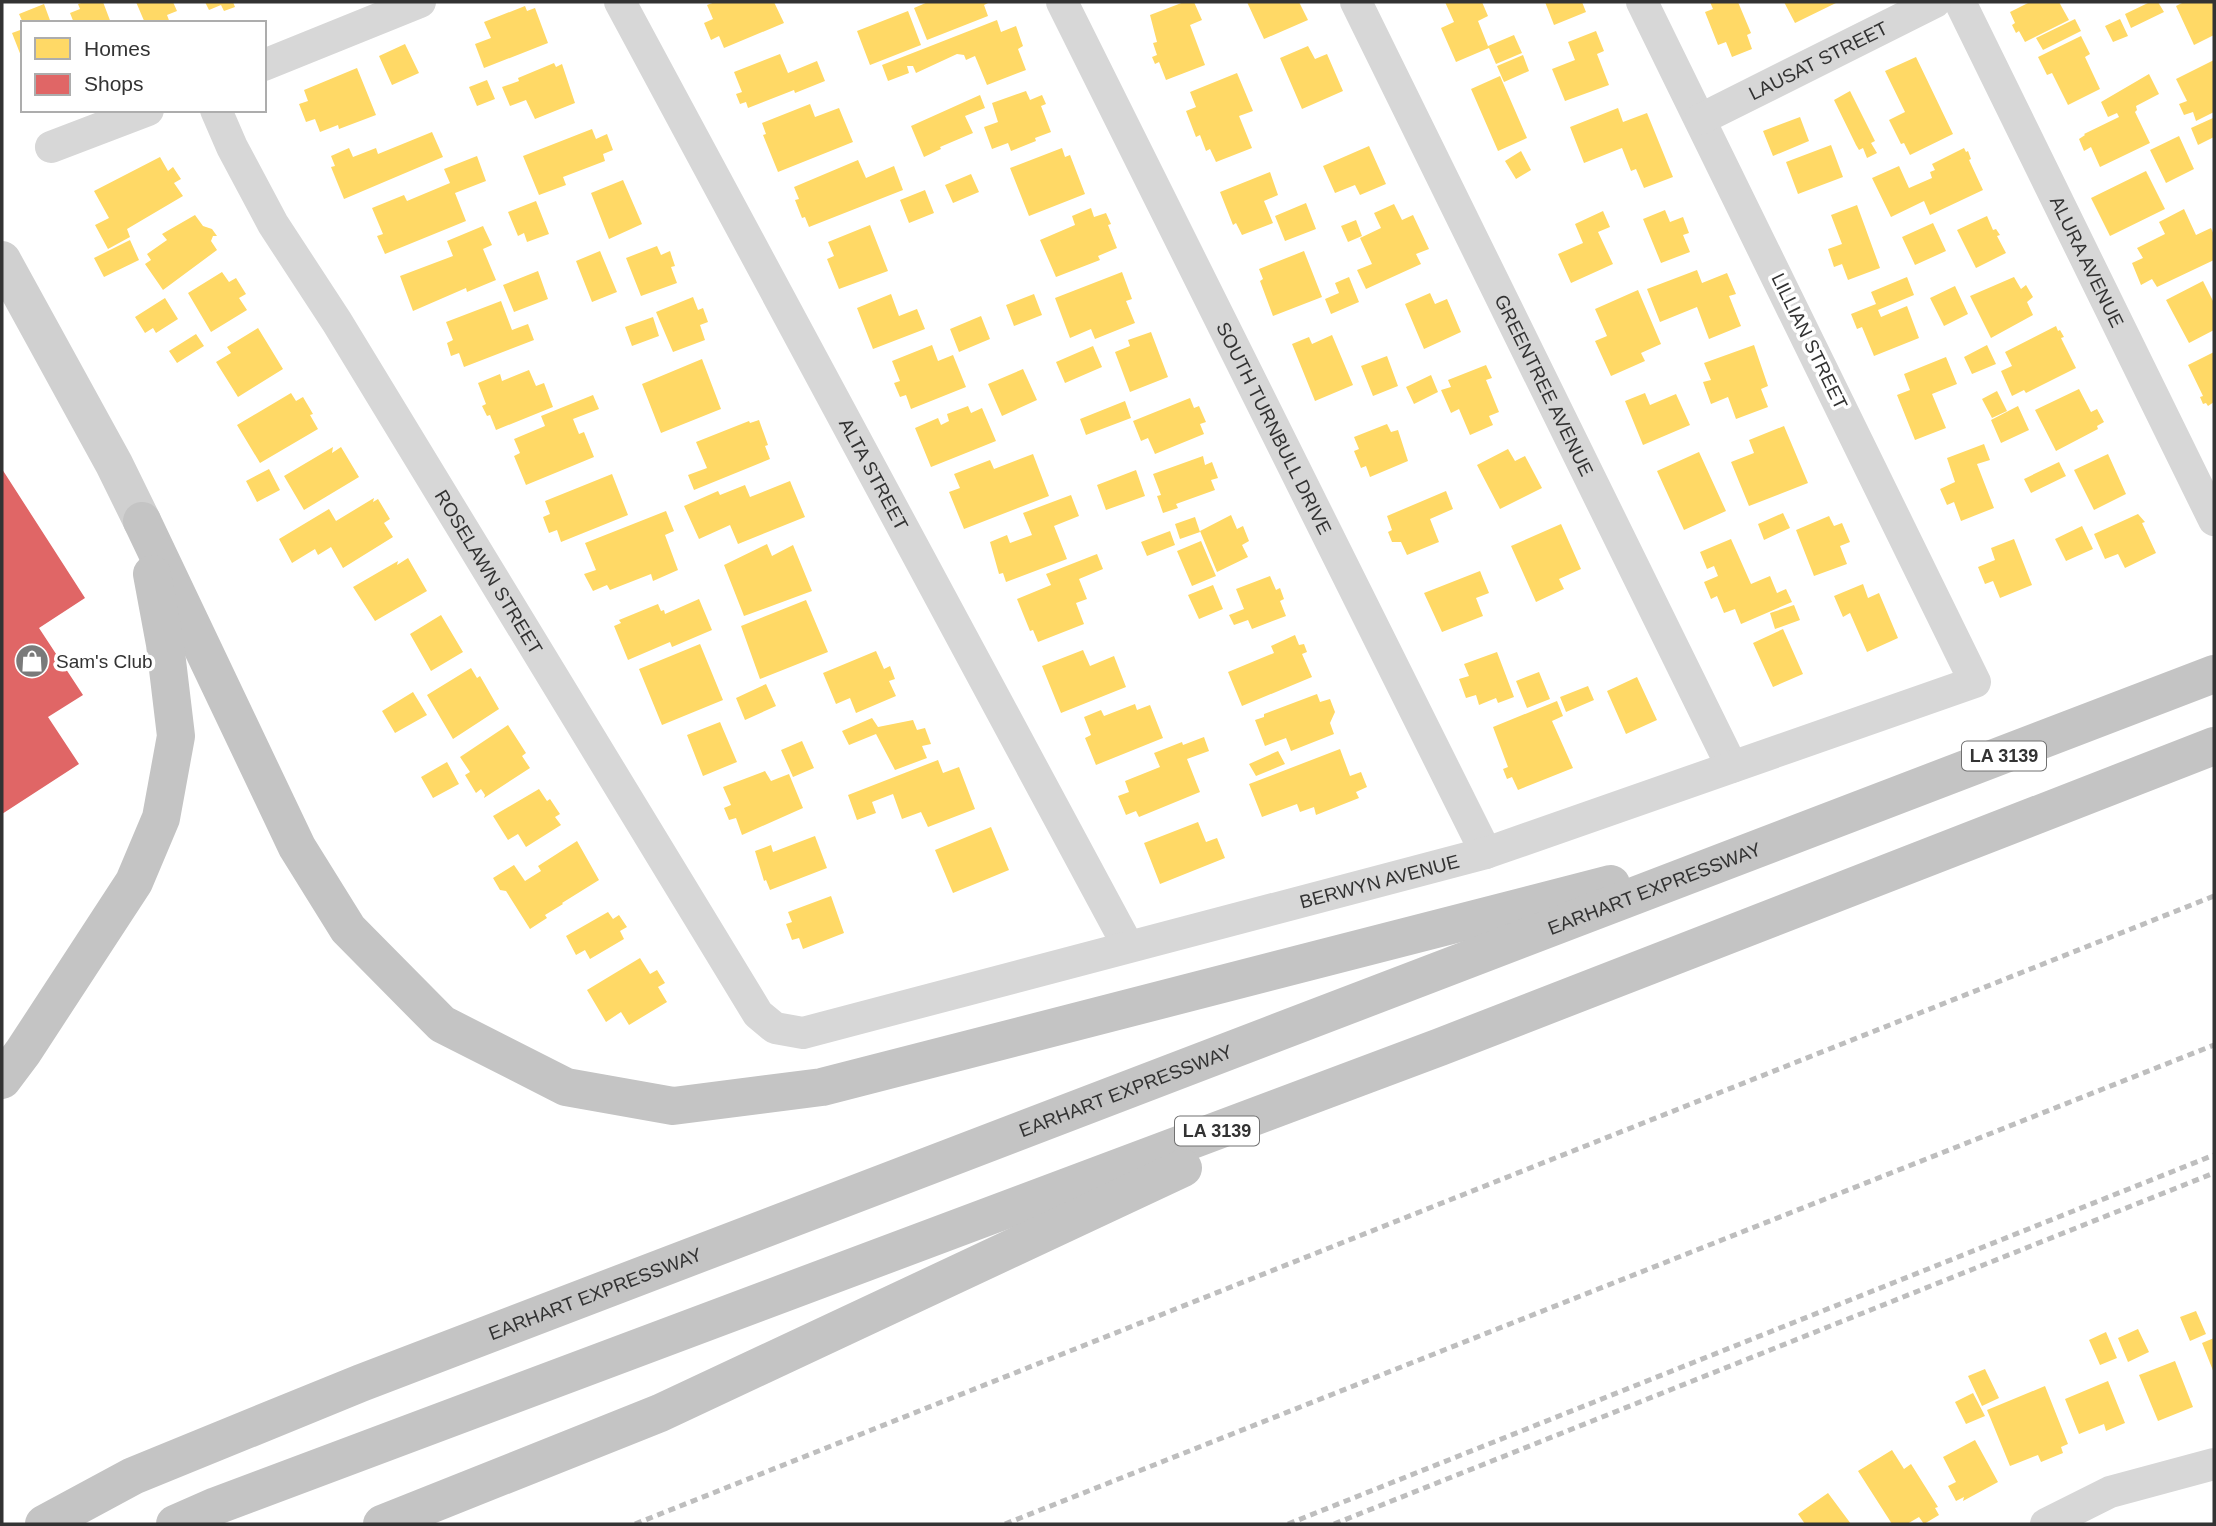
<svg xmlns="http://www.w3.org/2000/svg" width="2216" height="1526" font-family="Arial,sans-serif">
<rect width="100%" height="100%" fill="#fff"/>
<!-- homes -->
<path fill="#ffd966" d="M84,2H103L111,23H74L70,13L80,9L78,4Z
M136,2H173L177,11L167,15L170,23H145Z
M205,2H233L235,7L224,11L221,5L209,10Z
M715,2H774L784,23L724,48L719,36L711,40L704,23L713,19L707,5Z
M928,2H990L984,5L988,16L927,40L914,8Z
M1184,2H1194L1202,20L1190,25L1205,65L1166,80L1159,62L1155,64L1152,57L1157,55L1153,43L1157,42L1150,15Z
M1247,2H1299L1308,20L1264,39Z
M1445,2H1482L1488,16L1478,21L1488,46L1514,35L1522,53L1496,64L1489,48L1456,62L1441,28L1454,22Z
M1545,2H1582L1586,12L1554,25Z
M1710,2H1738L1751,33L1747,35L1752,49L1732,57L1726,42L1718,45L1705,12L1713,9Z
M1784,2H1838L1795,23Z
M2030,2H2059L2069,20L2025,42L2019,31L2016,33L2012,25L2015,23L2010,12Z
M2150,2H2158L2164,12L2131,28L2125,14Z
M2184,2H2214V35L2194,45L2176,6Z
M44,4L51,23H23L19,14Z
M525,6L527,11L535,8L548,43L484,68L475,44L491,38L484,22Z
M908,11L921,45L870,65L857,31Z
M2075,19L2081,31L2043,50L2036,38Z
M2120,19L2128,36L2113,42L2105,26Z
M997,20L1001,32L1016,26L1023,46L1018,49L1026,70L987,85L975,56L966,60L964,55L957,54L916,73L913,66H907L909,73L888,81L882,65Z
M23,29V61L12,33Z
M1596,31L1604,51L1597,54L1609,85L1565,101L1552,69L1575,60L1568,42Z
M2081,36L2090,54L2085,57L2100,89L2068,105L2052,73L2047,75L2038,57Z
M405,44L419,73L392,85L379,56Z
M1308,46L1315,59L1327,54L1343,91L1302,109L1280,58Z
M780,54L788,73L817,61L825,81L795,93L794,90L748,108L746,102L740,104L736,94L742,92L734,72Z
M1523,55L1529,71L1504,82L1497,66Z
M1916,57L1953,134L1910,155L1904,143L1901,144L1889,120L1905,112L1885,71Z
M2214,60V112L2196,121L2193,112L2184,115L2179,104L2187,101L2176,79Z
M554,63L556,67L562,64L575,103L535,119L526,100L510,106L502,87L519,81L518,78Z
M357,68L376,115L339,129L338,125L320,132L315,119L306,122L299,104L308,101L304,90Z
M1237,73L1253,111L1239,116L1252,148L1216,162L1210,149L1206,151L1200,135L1196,137L1186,111L1196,107L1190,92Z
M2149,74L2159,94L2136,106L2137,110L2135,112L2150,143L2100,167L2091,147L2084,151L2079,139L2085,135L2084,134L2119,117L2117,113L2108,117L2101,102Z
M1500,76L1527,138L1498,151L1471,89Z
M487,80L495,99L477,106L469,87Z
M1026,91L1030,100L1042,95L1046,104L1041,106L1051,132L1035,138L1036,141L1011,151L1008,143L992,149L984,127L998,122L992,103Z
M1850,91L1875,141L1871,143L1877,153L1867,158L1863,148L1859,150L1856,145L1834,100Z
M980,95L985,108L965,116L973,133L940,147L941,149L924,157L911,126Z
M810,104L815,117L839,108L853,142L778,172L763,135L766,134L762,123Z
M1618,108L1623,122L1647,113L1673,177L1644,188L1636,169L1631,171L1622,148L1584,163L1570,127Z
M1800,117L1809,141L1773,156L1763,131Z
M2213,118L2214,137L2198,145L2191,128Z
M592,129L596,139L607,134L613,150L603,154L605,161L563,177L566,185L539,195L523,156Z
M432,132L443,157L344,199L331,167L335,166L331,156L349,148L353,157L376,148L378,154Z
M2179,136L2194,169L2166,183L2150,150Z
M1831,145L1843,177L1798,194L1786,162Z
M1369,146L1386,184L1360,195L1355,185L1335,193L1323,166Z
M1062,148L1065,157L1070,155L1085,194L1029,216L1010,168Z
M1964,148L1966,152L1968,151L1971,159L1969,160L1983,190L1930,215L1924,201L1891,217L1872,178L1899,166L1909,188L1932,178L1930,172L1935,170L1932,164Z
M1521,151L1531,170L1516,179L1505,161Z
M477,156L486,181L455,193L466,221L385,254L377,236L383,234L372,208L404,195L407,201L450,183L444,169Z
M160,157L168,171L173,167L181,179L174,183L183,196L127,229L130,237L108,249L95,225L109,218L94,191Z
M858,160L866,178L894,166L903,190L809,227L805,217L802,218L795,200L799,199L794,187Z
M2146,171L2165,209L2110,236L2091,198Z
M1270,172L1278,195L1264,201L1273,223L1242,235L1236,223L1233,225L1220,192Z
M971,174L979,192L953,203L945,185Z
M623,180L642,224L609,239L591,193Z
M925,190L934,213L909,223L900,200Z
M536,201L549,234L527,242L524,233L518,236L508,212Z
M1306,203L1316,229L1285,241L1275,216Z
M1394,204L1402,220L1413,215L1429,249L1416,254L1421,264L1366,289L1357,270L1372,264L1360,238L1381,228L1374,213Z
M1857,205L1880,268L1848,280L1842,264L1834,267L1828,249L1842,244L1831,215Z
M1091,208L1094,217L1106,213L1111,224L1108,225L1117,248L1098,256L1100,260L1056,277L1040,240L1075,225L1072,216Z
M2184,209L2196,235L2211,228L2214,235V260L2157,287L2152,279L2141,285L2132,263L2143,258L2137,248L2165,234L2159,222Z
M1665,210L1670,222L1683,217L1689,233L1683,235L1690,252L1661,263L1643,219Z
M1603,211L1610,227L1598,232L1613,264L1571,283L1558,254L1583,243L1575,224Z
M195,215L203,226L212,229L217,236H213L211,241L217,250L163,290L145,264L151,260L147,254L167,240L162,234Z
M1987,216L1993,230L1996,229L2000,235L1997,236L2006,253L1976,268L1957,230Z
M1356,220L1362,236L1348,242L1341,226Z
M1933,223L1946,251L1915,265L1902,237Z
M870,225L888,271L839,289L827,259L834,256L828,242Z
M483,226L492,245L483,249L496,280L467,292L466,288L413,311L400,276L453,256L447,241Z
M130,240L139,260L104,277L94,258Z
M657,246L661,255L670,251L675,266L671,267L677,283L641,296L626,258Z
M600,251L617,292L592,302L576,261Z
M1304,251L1322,297L1273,316L1260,281L1263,279L1259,269Z
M1697,270L1702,283L1727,273L1736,294L1729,296L1741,326L1709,339L1697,307L1660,322L1647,289Z
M538,271L548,299L514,312L503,285Z
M222,272L229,282L236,278L246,294L239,298L247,310L211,332L188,293Z
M1122,272L1132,299L1126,301L1135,323L1095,339L1091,329L1070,338L1055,298Z
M1349,277L1359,302L1331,314L1325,299L1339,293L1335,283Z
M1907,277L1914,295L1878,310L1881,317L1907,306L1919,338L1874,356L1862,327L1857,329L1851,314L1876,304L1871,292Z
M2014,277L2021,289L2026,285L2033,297L2027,302L2033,315L1991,338L1970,296Z
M2203,281L2214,303V330L2189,343L2166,300Z
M1955,286L1968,314L1944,326L1930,298Z
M1638,290L1661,344L1641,353L1645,361L1611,376L1595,341L1607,336L1595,309Z
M1430,293L1435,304L1447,299L1461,332L1424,349L1405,304Z
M891,294L899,316L917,309L925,329L873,349L857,308Z
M1034,294L1042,315L1014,326L1006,305Z
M693,297L698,310L703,308L708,322L700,325L705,340L673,352L656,312Z
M165,298L178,319L156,333L153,328L145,333L135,317Z
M501,301L512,330L528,324L534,340L464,367L459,353L451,356L447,343L453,340L446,322Z
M981,316L990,339L959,352L950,329Z
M653,317L659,336L632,346L625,327Z
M2056,326L2058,331L2060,330L2064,337L2061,338L2076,368L2026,393L2024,390L2012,396L2001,371L2012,366L2005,352Z
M258,328L283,369L238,397L216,362L231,353L227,347Z
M1151,332L1168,377L1130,392L1115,352L1130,346L1128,340Z
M196,334L204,346L177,363L169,351Z
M1332,335L1353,385L1315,401L1292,344L1309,337L1312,344Z
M932,345L938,361L953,355L966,387L911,409L906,395L900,397L894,383L900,381L892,361Z
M1754,345L1768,386L1761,389L1768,407L1736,419L1728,397L1711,404L1703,382L1711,380L1704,363Z
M1987,345L1996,364L1972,374L1964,357Z
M1093,346L1102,367L1065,383L1056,362Z
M2214,352V402L2208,406L2206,403L2203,404L2200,397L2203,396L2188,365Z
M1387,356L1398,386L1373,396L1361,366Z
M1946,357L1957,384L1932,394L1946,428L1915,440L1897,395L1910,390L1904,374Z
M702,359L721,409L661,433L642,384Z
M1486,365L1492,378L1486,380L1499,412L1489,416L1493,425L1470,435L1459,409L1451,413L1441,390L1451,387L1448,380Z
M1023,369L1037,400L1002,416L988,384Z
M529,370L536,386L544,383L553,407L496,430L490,415L487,416L482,406L486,404L478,383L500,374L502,381Z
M1431,375L1438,392L1414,404L1406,387Z
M2079,389L2091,412L2097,409L2104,422L2097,426L2098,429L2056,451L2035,410Z
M1997,391L2007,411L1992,418L1982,399Z
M291,393L296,401L303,397L313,414L310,415L318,429L260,463L237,425Z
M1645,393L1650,405L1676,394L1690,425L1643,445L1625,401Z
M593,395L599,409L573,419L579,434L584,432L594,457L526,485L514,456L520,453L514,439L545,426L541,416Z
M1190,398L1194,408L1199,406L1206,422L1200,424L1204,434L1155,454L1148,438L1141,441L1133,421Z
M1125,401L1131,418L1086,435L1080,419Z
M968,406L971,413L982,408L996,441L931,467L915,428L938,418L941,425L949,421L947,414Z
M2018,406L2029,430L2001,443L1991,420Z
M759,420L768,445L765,446L770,459L694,490L688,475L707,468L696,442L749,421L750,423Z
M1387,424L1391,432L1398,430L1408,461L1370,477L1366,466L1361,468L1354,451L1359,449L1354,437Z
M1784,426L1808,483L1749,506L1731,462L1754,453L1749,440Z
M1984,444L1990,460L1977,464L1994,508L1961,521L1954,502L1947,505L1940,489L1955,482L1947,458Z
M333,447L332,453L341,447L359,477L304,510L284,476Z
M1508,449L1515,461L1525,456L1542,488L1500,509L1477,465Z
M1699,452L1726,511L1684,530L1657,471Z
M1033,454L1049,496L964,529L949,492L960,488L954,474L990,460L994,469Z
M2108,454L2126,494L2094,510L2074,470Z
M1203,456L1205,465L1212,462L1218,478L1211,480L1215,490L1176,504L1178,508L1163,513L1157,496L1161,495L1153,474Z
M2059,462L2066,476L2031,493L2024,479Z
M269,469L280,490L257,502L246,481Z
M1136,470L1145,496L1106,510L1097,485Z
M612,474L628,515L561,542L557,530L549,533L543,517L550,514L545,501Z
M790,481L805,517L738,544L730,525L699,539L684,506L718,491L720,495L745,485L750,497Z
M1446,491L1453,509L1430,519L1439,542L1407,555L1401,542H1392L1388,532L1392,530L1387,516Z
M1071,495L1079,516L1054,526L1067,559L1006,582L1003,573L999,574L990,542L1007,535L1010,543L1032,535L1023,513Z
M374,498L373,502L378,499L390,519L384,523L393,537L343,568L331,547L318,555L315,549L292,563L279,539L329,509L336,521Z
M666,511L674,531L665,535L678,570L653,581L651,574L610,590L607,585L593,591L584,574L596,570L585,543Z
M1783,513L1790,528L1764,540L1758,524Z
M2138,514L2145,522L2142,523L2156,553L2125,568L2118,554L2105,559L2094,534Z
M1231,515L1237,529L1243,526L1249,541L1242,545L1248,557L1217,572L1200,531Z
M1829,516L1834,526L1842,523L1850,542L1840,546L1847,564L1814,576L1796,530Z
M1195,517L1200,532L1180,539L1175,524Z
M1561,524L1581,569L1559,579L1564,589L1536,602L1511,546Z
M2082,526L2093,549L2066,561L2055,539Z
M1170,531L1175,545L1147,556L1141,542Z
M1731,539L1751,584L1770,576L1777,593L1786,589L1792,602L1741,624L1735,609L1724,613L1717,596L1711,599L1704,582L1718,576L1714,566L1707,569L1700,552Z
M2014,539L2032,585L2000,598L1993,581L1985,584L1978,567L1995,560L1991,548Z
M1201,541L1216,576L1192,586L1177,551Z
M767,544L772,556L793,545L812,591L744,616L724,565Z
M1097,554L1103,569L1079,579L1087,599L1076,603L1084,624L1038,642L1033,630L1030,631L1017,599L1051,585L1046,574Z
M408,558L427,591L375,621L353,587L398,561L397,565Z
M1480,571L1489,593L1476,598L1483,616L1442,632L1424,593Z
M1270,576L1276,590L1280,588L1284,599L1280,601L1286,616L1252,629L1248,620L1234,625L1229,615L1244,609L1236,589Z
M1863,584L1868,598L1879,593L1898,638L1867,652L1850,613L1843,617L1834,596Z
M1213,585L1223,609L1199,619L1188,595Z
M699,599L712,630L672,647L670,642L628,660L614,626L621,623L619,620L658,604L661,611L664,610L665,614Z
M806,600L828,652L760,679L741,626Z
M1794,605L1800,620L1775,629L1770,613Z
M441,615L463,652L431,671L410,634Z
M1783,629L1803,674L1773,687L1753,643Z
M1295,635L1299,645L1304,644L1307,652L1302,654L1312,677L1242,706L1228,672L1274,653L1271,646Z
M700,644L723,700L662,725L639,669Z
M1083,650L1090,666L1114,656L1126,687L1061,713L1042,666Z
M876,651L884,669L890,666L895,679L889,681L896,696L856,713L850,698L836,704L823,673Z
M1497,652L1514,697L1498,703L1496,698L1479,705L1476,695L1466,698L1459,679L1469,676L1464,664Z
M471,668L477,678L480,676L499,709L453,739L427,695Z
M1539,672L1550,699L1527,708L1516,681Z
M1637,677L1657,720L1626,734L1607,691Z
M766,684L776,706L745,720L736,698Z
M1588,686L1594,700L1566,712L1560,697Z
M413,692L427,715L395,733L382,711Z
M1317,694L1320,702L1330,699L1335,712L1330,723L1334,734L1291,751L1286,738L1265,746L1255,720L1264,717V714Z
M1557,701L1563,716L1552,721L1573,768L1518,790L1512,777L1507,779L1503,769L1508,767L1493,727Z
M1135,704L1137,710L1150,705L1163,738L1096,765L1085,738L1091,735L1084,717L1101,710L1104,716Z
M872,718L878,727L913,720L917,730L925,728L931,744L922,746L927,758L895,770L876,734L849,745L842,731Z
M720,722L737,762L703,776L687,735Z
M508,725L526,753L522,756L530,768L484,798L485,795L481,789L476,793L465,775L470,772L460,757Z
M1204,737L1209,751L1187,759L1200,792L1139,817L1136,811L1126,815L1118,796L1129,792L1125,781L1160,767L1154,753L1182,742L1183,745Z
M802,741L814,768L793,777L781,750Z
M1340,749L1350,776L1361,772L1367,787L1356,792L1359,798L1316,815L1314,807L1300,812L1297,804L1262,817L1249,784Z
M1278,751L1285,764L1256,776L1249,764Z
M938,760L943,773L959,767L975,809L928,827L921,812L902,819L893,794L872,802L876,813L857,820L848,795Z
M447,762L459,784L433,798L421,777Z
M765,771L771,781L789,774L803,808L742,835L736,818L729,820L724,808L731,805L723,787Z
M539,789L547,801L550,799L560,814L555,817L561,825L526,847L518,834L508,840L493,816Z
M1198,822L1206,842L1217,838L1225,858L1160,884L1144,843Z
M991,827L1009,870L953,893L935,850Z
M815,836L827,868L770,890L766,880L764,881L755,851L771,845L773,852Z
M577,841L599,880L562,903L563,904L545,915L547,918L530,929L506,891L500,890L493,878L514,865L525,881L541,871L538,866Z
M831,896L844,933L803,949L799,938L792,940L786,924L792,922L788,912Z
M608,912L613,919L619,915L627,927L620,931L624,939L590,959L585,950L576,955L566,936Z
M640,958L650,974L657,970L665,983L658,987L667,1002L629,1025L621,1012L606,1022L587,990Z
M2196,1311L2206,1334L2190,1341L2180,1317Z
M2138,1329L2149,1352L2128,1362L2118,1338Z
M2106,1332L2117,1358L2100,1365L2089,1340Z
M2214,1338V1373L2202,1343Z
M2175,1361L2193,1407L2158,1421L2139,1375Z
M1985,1369L1999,1398L1982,1406L1968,1376Z
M2108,1381L2125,1423L2106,1431L2104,1424L2079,1434L2065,1399Z
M2045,1386L2068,1444L2061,1447L2063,1453L2041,1462L2038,1455L2010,1466L1987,1410Z
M1973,1393L1985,1416L1966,1424L1955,1402Z
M1975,1440L1998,1482L1963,1501L1964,1497L1956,1501L1948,1486L1956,1482L1943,1457Z
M1892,1450L1904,1469L1911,1464L1938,1507L1935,1508L1939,1515L1924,1524L1919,1517L1907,1524H1892L1858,1471Z
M1828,1493L1851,1524H1805L1798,1514Z"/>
<!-- shops -->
<path fill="#e06666" d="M2,469L85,598L39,628L83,695L48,717L79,764L2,814Z"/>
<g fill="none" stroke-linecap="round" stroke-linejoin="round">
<!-- street -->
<g stroke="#d7d7d7" stroke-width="32">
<path id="s1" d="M620,2L1128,946"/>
<path id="s2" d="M1062,2L1486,853"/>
<path id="s3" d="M1356,2L1732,767"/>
<path id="s4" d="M1960,2L2214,520"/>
<path d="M264,65L420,2"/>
<path id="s5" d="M216,110L232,147L273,224L337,322L758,1014L775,1028L803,1033L1486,853L1975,682L1642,2"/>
<path id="s6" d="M1701,119L1935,2"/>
<path d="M51,147L148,110"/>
<path d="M2046,1524L2110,1492L2214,1464"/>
</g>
<!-- secondary -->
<path stroke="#d0d0d0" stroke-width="38" d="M2,260L114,464L142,521"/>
<!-- highway -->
<g stroke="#c4c4c4" stroke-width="38">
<path d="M142,521L297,847L348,929L442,1024L566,1087L673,1106L822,1087L1611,884"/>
<path d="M2,1080L23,1052L134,882L161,818L176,736L165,644L152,574"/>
<path id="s7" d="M44,1524L133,1476L361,1383L2214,674"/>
<path d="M175,1524L216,1506L1440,1047L2214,746"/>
<path d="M382,1524L660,1413L1183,1168"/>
</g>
<!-- rail -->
<path stroke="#bebebe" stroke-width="5" stroke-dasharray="7 5" stroke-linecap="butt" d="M635,1524L2214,896
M1005,1524L2214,1045
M1288,1524L2214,1155
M1334,1524L2214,1173"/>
</g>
<!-- icons -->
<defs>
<g id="shop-disc" transform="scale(1.75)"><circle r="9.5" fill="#7a7a7a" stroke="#fff"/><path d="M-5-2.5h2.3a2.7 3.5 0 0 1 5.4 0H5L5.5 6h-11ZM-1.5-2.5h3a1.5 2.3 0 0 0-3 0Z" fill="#fff"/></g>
</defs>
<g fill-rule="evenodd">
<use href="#shop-disc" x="32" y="661"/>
</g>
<g text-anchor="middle" stroke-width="7" stroke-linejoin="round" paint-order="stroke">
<!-- shield labels -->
<g fill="#fff" stroke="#707070" stroke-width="2">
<rect x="1962" y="741.5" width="84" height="29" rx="5"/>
<rect x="1175" y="1116.5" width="84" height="29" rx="5"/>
</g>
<g font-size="18" font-weight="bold" fill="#333">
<text x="2004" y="762">LA 3139</text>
<text x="1217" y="1137">LA 3139</text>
</g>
<!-- street labels -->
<g font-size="19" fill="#333" stroke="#fff">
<text dy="7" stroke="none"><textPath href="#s6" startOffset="131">LAUSAT STREET</textPath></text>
<text dy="7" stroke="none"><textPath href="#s4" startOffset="289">ALURA AVENUE</textPath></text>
<text transform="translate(1810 341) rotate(64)" y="7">LILLIAN STREET</text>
<text dy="7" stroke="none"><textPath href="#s3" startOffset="427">GREENTREE AVENUE</textPath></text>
<text dy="7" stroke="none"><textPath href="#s2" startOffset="476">SOUTH TURNBULL DRIVE</textPath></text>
<text dy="7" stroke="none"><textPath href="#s1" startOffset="536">ALTA STREET</textPath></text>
<text dy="7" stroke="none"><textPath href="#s5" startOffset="537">ROSELAWN STREET</textPath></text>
<text dy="7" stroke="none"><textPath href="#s5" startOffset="1701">BERWYN AVENUE</textPath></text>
<text dy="7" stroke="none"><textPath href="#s7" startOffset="1732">EARHART EXPRESSWAY</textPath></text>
<text dy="7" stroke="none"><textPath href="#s7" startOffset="1166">EARHART EXPRESSWAY</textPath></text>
<text dy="7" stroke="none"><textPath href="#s7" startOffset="598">EARHART EXPRESSWAY</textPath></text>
</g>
<!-- poi labels -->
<g font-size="19" fill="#333" stroke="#fff" text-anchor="start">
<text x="56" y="668">Sam's Club</text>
</g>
</g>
<!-- border -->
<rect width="2216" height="1526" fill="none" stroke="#333333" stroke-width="7"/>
<!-- legend -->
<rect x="21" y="21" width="245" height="91" fill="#ffffff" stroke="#adadad" stroke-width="2"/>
<rect x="35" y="38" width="35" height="21" fill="#ffd966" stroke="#adadad" stroke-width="2"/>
<text x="84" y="56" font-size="21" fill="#333333">Homes</text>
<rect x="35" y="74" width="35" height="21" fill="#e06666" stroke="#adadad" stroke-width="2"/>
<text x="84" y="91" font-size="21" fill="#333333">Shops</text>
</svg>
